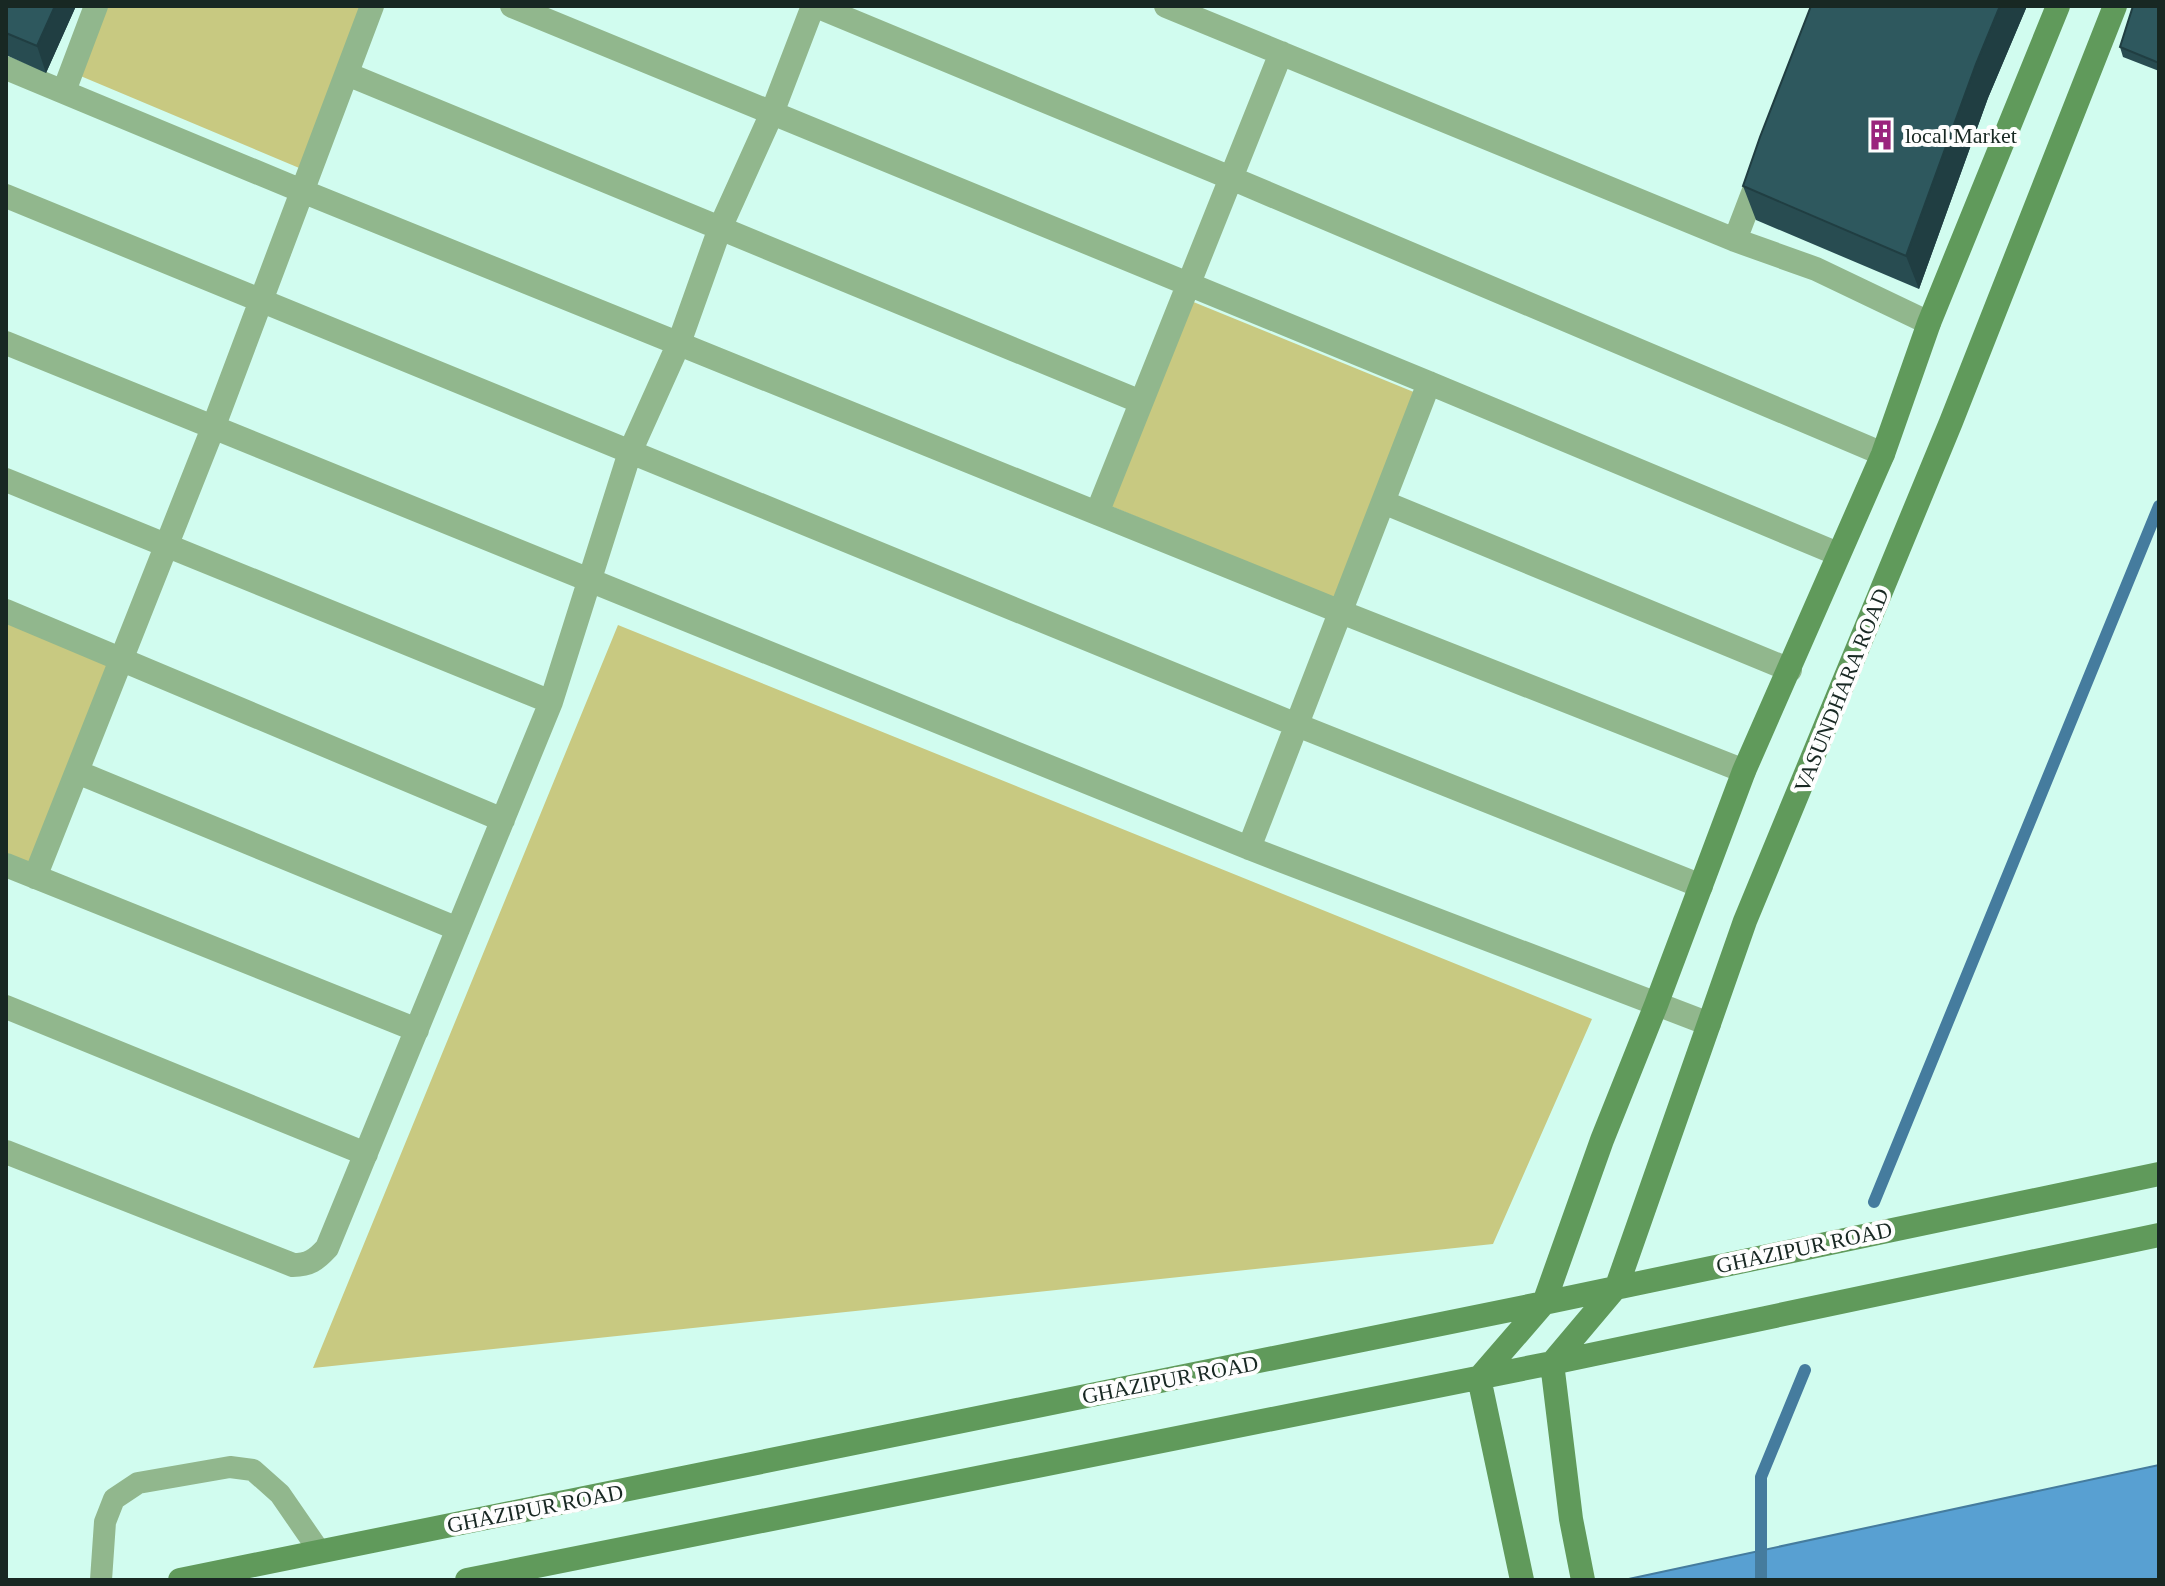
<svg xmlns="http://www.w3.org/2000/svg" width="2165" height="1586" font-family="Georgia,serif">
<rect width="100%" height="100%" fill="#d1fcef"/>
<!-- green -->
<path fill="#c8c981" d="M98,6H369L304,170L71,72Z
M1191,301L1421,395L1339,602L1106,504Z
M6,618L112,662L31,869L6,858Z
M618,625L1592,1019L1493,1244L313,1368Z"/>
<!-- water -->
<path fill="#58a0d2" stroke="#457c9e" stroke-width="2" d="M2159,1465V1580H1624Z"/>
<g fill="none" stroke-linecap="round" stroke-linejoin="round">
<!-- stream -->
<path stroke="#457c9e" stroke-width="12" d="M1874,1202L2159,506
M1761,1580V1477L1805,1370"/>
<!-- lane -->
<path stroke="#91b78d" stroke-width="22" d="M101,1580L105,1522L114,1499L138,1483L230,1467L253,1470L280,1494L320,1552"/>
<!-- street -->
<path stroke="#91b78d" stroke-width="24" d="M512,6L1429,383L1838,554
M816,6L1231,178L1883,454
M1166,6L1735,240L1816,269L1929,323
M6,68L302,191L1341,612L1744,771
M347,74L1141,402
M64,91L96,6
M6,196L1297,725L1701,886
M1735,240L1761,172
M6,343L1249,848L1709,1024
M6,480L551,702
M1383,502L1790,670
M1097,513L1281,53
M6,611L503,820
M77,772L458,929
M1249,848L1429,383
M6,865L417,1030
M35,877L213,428L372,6
M6,1007L366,1154
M6,1152L293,1265C309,1265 316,1260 327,1248L551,702L630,452L679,343L720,228L772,113L813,6"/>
<!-- secondary -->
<path stroke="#609a5b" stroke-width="24" d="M1552,1363L1617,1286L1745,921L1951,422L2115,6
M1552,1363L1571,1519L1583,1580
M1479,1378L1544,1303L1602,1140L1656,1005L1744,771L1883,454L1929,323L2058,6
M1479,1378L1522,1580
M180,1580L1544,1303L2159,1174
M467,1580L1552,1363L2159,1235"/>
</g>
<!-- wall -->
<path fill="#284c51" d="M6,6H76L46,73L6,55Z
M1811,6H2027L1988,98L1919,289L1756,220L1743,186Z
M2159,6V71L2123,57L2120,47Z"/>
<!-- shaded-wall -->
<path fill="#203e42" d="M55,6H76L46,73L37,46Z
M2000,6H2027L1988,98L1919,289L1906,256L1976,64Z"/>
<!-- building -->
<path fill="#2e585e" stroke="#203e42" stroke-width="2" d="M6,6H55L37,46L6,33Z
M1811,6H2000L1976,64L1906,256L1743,186L1760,137Z
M2133,6H2159V63L2120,47Z"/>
<!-- icons -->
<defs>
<g id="building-bare" transform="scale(2.4)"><path d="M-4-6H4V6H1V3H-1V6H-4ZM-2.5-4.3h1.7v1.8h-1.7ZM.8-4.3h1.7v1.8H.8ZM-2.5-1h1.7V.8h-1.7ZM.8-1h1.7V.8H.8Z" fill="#9a237d" stroke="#fefefe" stroke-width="2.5" paint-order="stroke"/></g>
</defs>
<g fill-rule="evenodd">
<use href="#building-bare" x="1881" y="135"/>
</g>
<g text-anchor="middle" stroke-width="8" stroke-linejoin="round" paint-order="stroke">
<!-- poi labels -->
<g font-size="22" fill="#182823" stroke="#fefefe" text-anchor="start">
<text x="1905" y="143">local Market</text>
</g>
<!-- street labels -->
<g font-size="22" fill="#182823" stroke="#fefefe">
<text transform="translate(1841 690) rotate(-68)" y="8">VASUNDHARA ROAD</text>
<text transform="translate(1804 1247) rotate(-12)" y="8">GHAZIPUR ROAD</text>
<text transform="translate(1170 1379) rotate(-11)" y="8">GHAZIPUR ROAD</text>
<text transform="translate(535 1508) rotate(-11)" y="8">GHAZIPUR ROAD</text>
</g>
</g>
<!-- border -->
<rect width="2165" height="1586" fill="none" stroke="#182823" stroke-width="16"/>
</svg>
